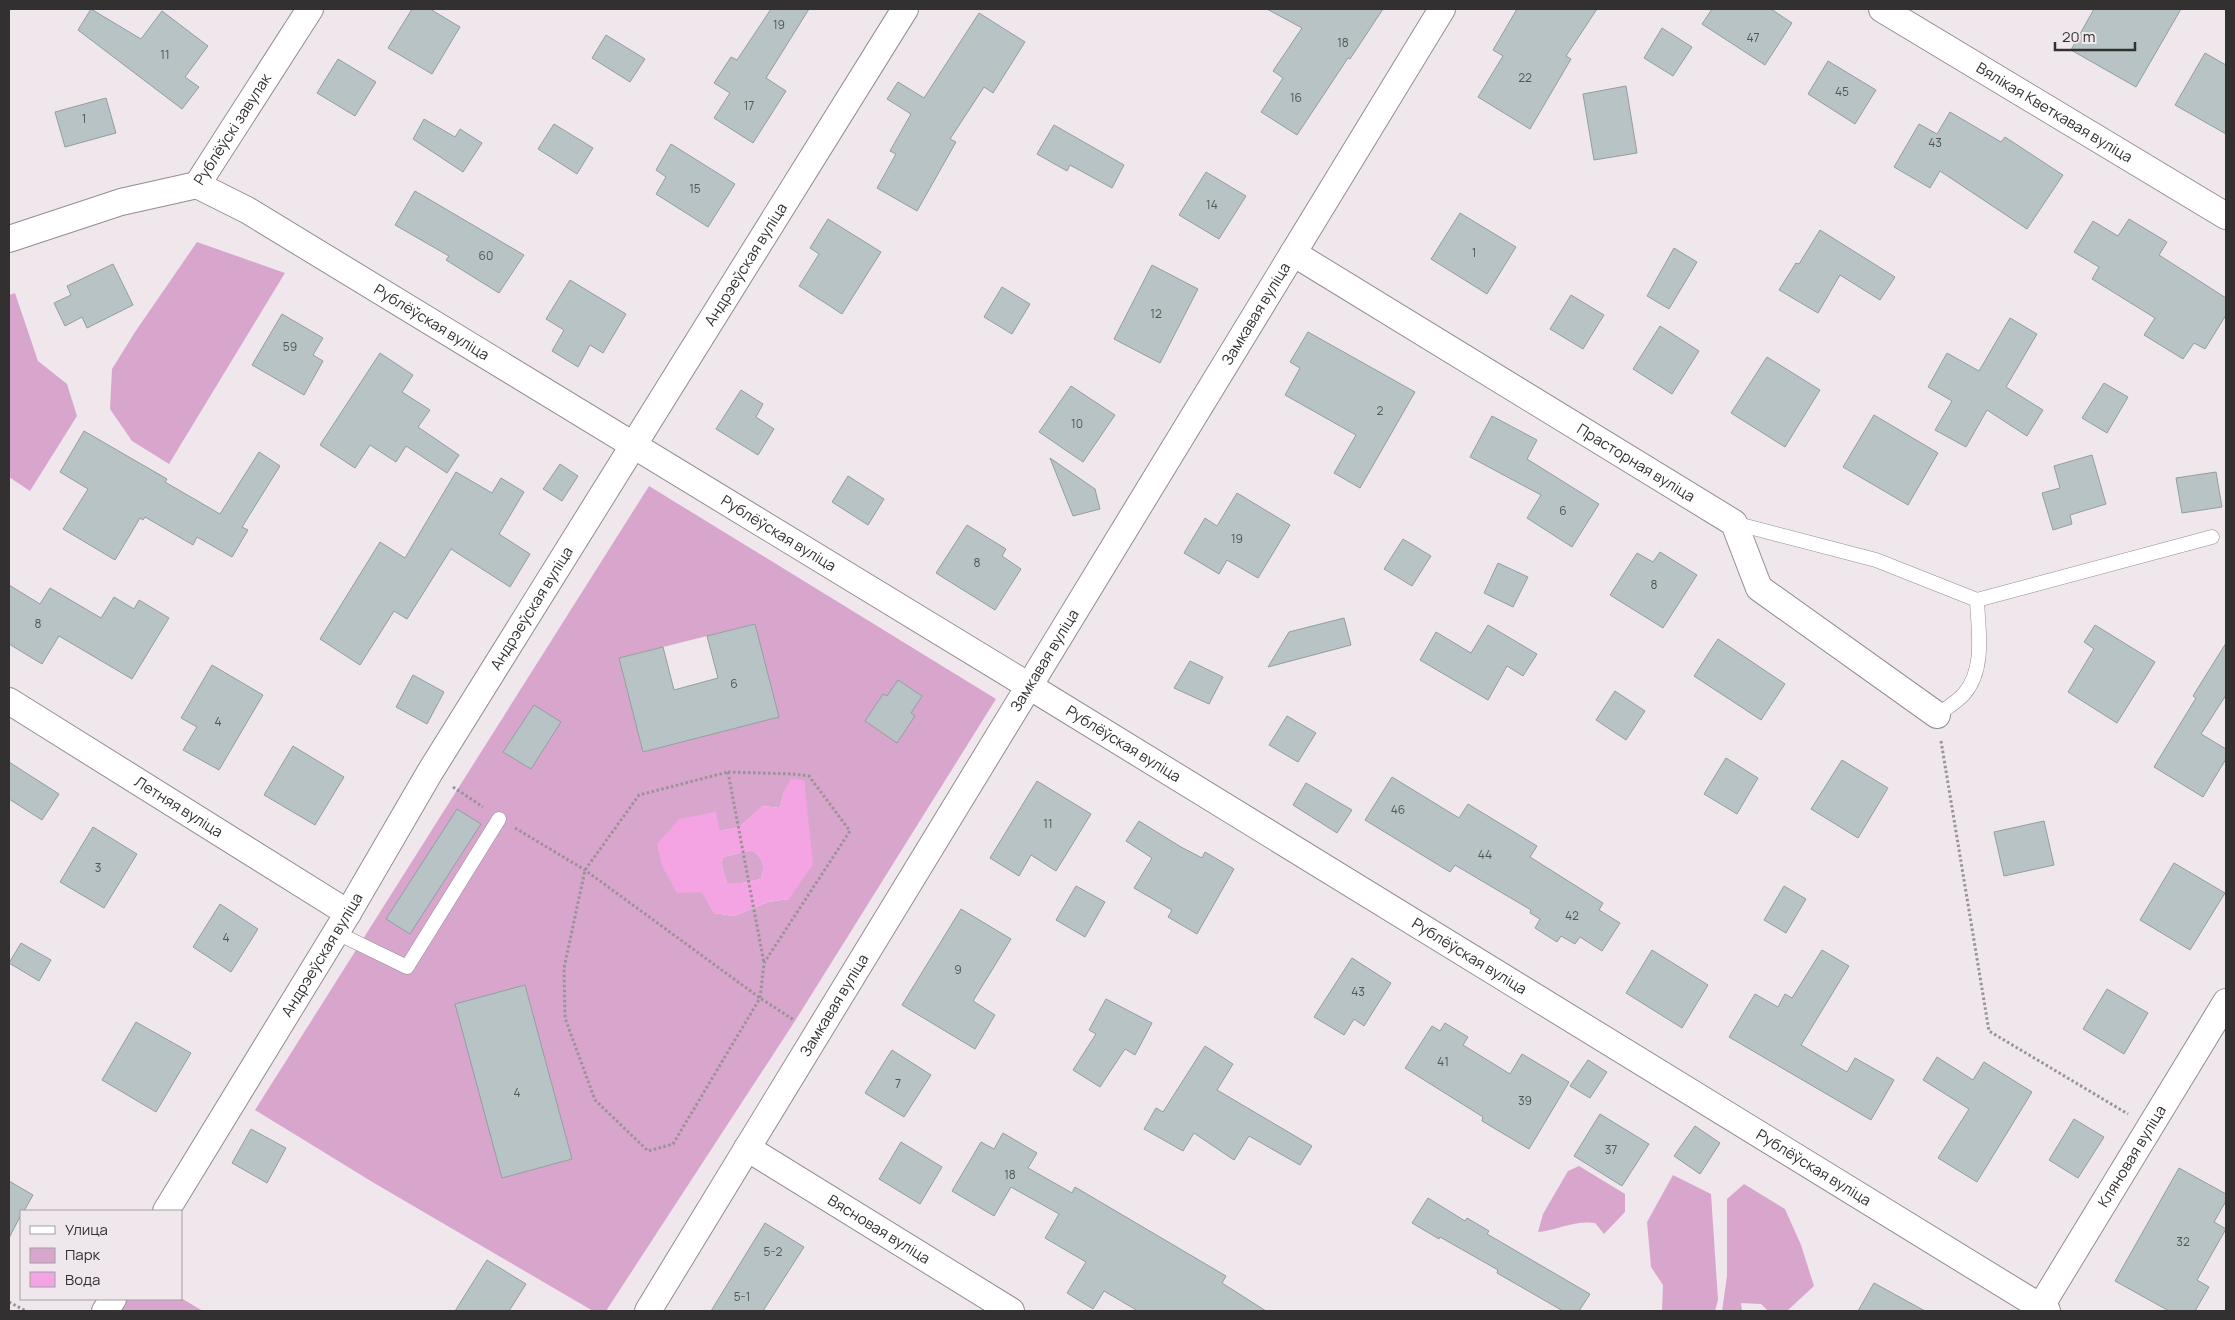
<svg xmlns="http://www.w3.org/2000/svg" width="2235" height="1320" font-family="Manrope,sans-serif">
<rect width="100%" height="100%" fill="#f0e7ed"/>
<!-- green -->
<path fill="#d8a6cd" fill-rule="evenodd" d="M197,242L285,273L169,464L132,441L110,409L112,369L135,332Z
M15,293L38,361L67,384L77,416L30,491L9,477V295Z
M649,486L996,699L795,1021L606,1311H593L374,1183L255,1110ZM755,624L779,717L643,752L619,658ZM804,780L807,828L789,899L768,902L734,916L714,913L702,891L720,831L739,827L763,806L780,808L784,791ZM525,985L572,1159L502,1178L456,1004Z
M752,850C764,858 765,866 761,879L742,883H727L721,863L723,857Z
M1579,1166L1625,1194V1212L1604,1234L1595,1223C1575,1220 1558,1230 1538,1232L1543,1214L1568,1171Z
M1673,1175L1711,1194L1718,1300L1715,1311H1662L1663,1285L1651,1267L1647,1222Z
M1744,1184L1785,1209L1801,1245L1814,1286L1787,1311H1768L1761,1304L1741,1303L1742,1311H1722L1727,1276V1199Z
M181,1298L203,1311H122L125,1299Z"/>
<!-- water -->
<path fill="#f4a3e3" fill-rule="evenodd" d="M791,779L804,780L813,864L789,899L768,902L734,916L714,913L702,892L677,893L662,866L657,844L679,819L716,812L720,831L739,827L763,806L780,808L784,791ZM752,850C764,858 765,866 761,879L742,883H727L721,863L723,857Z"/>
<!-- building -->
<path fill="#b7c3c4" stroke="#929e9f" d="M91,9L141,39L162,11L208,46L185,77L199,87L182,109L78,30Z
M412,9H430L460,27L432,74L388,48Z
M771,9H809L766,78L786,91L753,143L714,118L730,93L714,83L731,57L737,60Z
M1267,9H1383L1350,59L1348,58L1297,135L1261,112L1283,78L1273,71L1302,28Z
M1517,9H1597L1566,56L1571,59L1530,129L1478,97L1503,56L1493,50Z
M1712,9H1771L1792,23L1765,65L1702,24Z
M2094,9H2181L2136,87L2071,50Z
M979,13L1025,42L993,93L984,87L950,139L956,142L917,211L877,188L896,154L890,151L911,114L887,99L898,82L924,98Z
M1662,28L1692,47L1673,76L1644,58Z
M606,35L645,59L630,82L592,58Z
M2205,53L2226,65V134L2175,105Z
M338,59L376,82L355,116L317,93Z
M1828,61L1876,90L1855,124L1808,94Z
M1626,86L1637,153L1594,160L1583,94Z
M106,98L116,133L65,147L55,112Z
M1950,112L2001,142L2005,137L2063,175L2027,229L1940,171L1930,188L1894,167L1919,124L1937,134Z
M424,119L455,137L460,129L482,143L463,172L413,139Z
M554,124L593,148L577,174L538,149Z
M1054,125L1124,165L1112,188L1070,165L1067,171L1037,154Z
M671,144L735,184L708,227L656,194L666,177L656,170Z
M1206,172L1246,196L1219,239L1179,215Z
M415,191L524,255L499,293L446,260L449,256L395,225Z
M1460,213L1516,247L1487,294L1431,259Z
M828,219L881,252L842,314L799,286L819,254L810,248Z
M2129,219L2167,242L2159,255L2226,298V315L2205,349L2194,343L2183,359L2144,335L2155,318L2092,279L2099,267L2074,252L2093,221L2118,236Z
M1820,230L1895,277L1880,300L1840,275L1818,313L1779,290L1796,263L1799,264Z
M1674,248L1697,262L1669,309L1647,296Z
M113,264L133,305L87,328L82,317L65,326L54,303L71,295L67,286Z
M1152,265L1198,289L1160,363L1114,339Z
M570,280L626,314L603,353L590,345L578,367L552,351L564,330L546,319Z
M1002,287L1030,304L1012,334L984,317Z
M1571,295L1604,315L1583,349L1550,329Z
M282,314L323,338L313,355L323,361L304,395L252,365Z
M2010,318L2037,334L2006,387L2043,410L2027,436L1987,410L1966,447L1935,430L1952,401L1928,387L1947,353L1979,371Z
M1660,326L1699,351L1672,394L1633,369Z
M1308,332L1415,392L1360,488L1334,473L1356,435L1285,395L1300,368L1290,362Z
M380,353L413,375L402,392L430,410L418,427L459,455L447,473L406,446L396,462L370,445L355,468L320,445Z
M1767,357L1820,390L1785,447L1731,413Z
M2104,383L2128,397L2107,433L2082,418Z
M1071,386L1115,415L1083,462L1039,432Z
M741,390L763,404L756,417L774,429L758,455L716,429Z
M1874,415L1938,453L1908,505L1843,467Z
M1492,416L1537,440L1527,459L1599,504L1572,547L1527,518L1541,495L1470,457Z
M84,431L167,479L165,482L220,514L259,452L280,466L242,527L248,530L232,557L197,537L193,545L145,517L143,520L140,518L115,560L63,529L88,489L60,472Z
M2092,455L2106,504L2070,515L2072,524L2053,530L2042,493L2060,488L2054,466Z
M1050,458L1095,489L1100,509L1073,516Z
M560,464L578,476L562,501L543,489Z
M456,472L492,493L501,478L524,492L499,534L530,554L510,587L451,549L407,619L394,611L360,665L320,639L380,542L405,558Z
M2216,472L2222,507L2182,513L2176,478Z
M848,476L884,499L868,525L832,502Z
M1237,493L1290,525L1258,578L1227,560L1219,574L1184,553L1205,518L1217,526Z
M967,525L1006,549L1002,556L1021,569L995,610L936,573Z
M1403,539L1431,556L1412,586L1384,569Z
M1660,552L1697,575L1663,628L1610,595L1637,553L1653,562Z
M1498,563L1528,577L1513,607L1484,593Z
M9,585L40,604L50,588L101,618L114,597L134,609L139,600L169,618L132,679L59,636L42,664L9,644Z
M1344,618L1351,645L1268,667L1289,632Z
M755,624L779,717L643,752L619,658L663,647L674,690L718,678L707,636Z
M1488,625L1537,654L1523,676L1507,666L1488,700L1420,660L1436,632L1471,653Z
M2095,625L2155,662L2117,723L2068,692L2094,649L2084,642Z
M1718,639L1785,684L1761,720L1694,676Z
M2226,643V695L2201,734L2226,749V759L2203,797L2154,767L2196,698L2193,696Z
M1190,661L1223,677L1209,704L1174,688Z
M212,665L263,695L219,770L183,750L197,727L181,718Z
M413,675L444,692L427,724L396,707Z
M898,680L922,696L911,713L915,716L897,743L865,721L883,694L887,696Z
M1615,691L1645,711L1626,740L1596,720Z
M534,705L561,722L531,769L503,752Z
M1287,716L1316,733L1298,762L1269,745Z
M293,746L344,777L315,825L264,795Z
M1726,758L1758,778L1737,814L1704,794Z
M1842,760L1888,788L1858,838L1811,809Z
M9,762L59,794L42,820L9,799Z
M1392,777L1459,818L1468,804L1537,846L1530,857L1603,903L1599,910L1620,923L1602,951L1580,937L1575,944L1561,936L1557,942L1535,928L1540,919L1530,913L1531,910L1455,865L1450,872L1365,820Z
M1037,781L1091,814L1056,871L1031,855L1019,876L990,858Z
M1306,783L1352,810L1337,833L1293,805Z
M457,809L481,824L410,934L386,919Z
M1139,821L1181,847L1202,858L1205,852L1234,869L1197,934L1168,917L1172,910L1134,888L1152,858L1126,841Z
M2044,821L2054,865L2004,876L1994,832Z
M93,827L137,854L104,908L60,882Z
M2174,863L2225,893L2190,950L2140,920Z
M1076,886L1105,902L1085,937L1056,920Z
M1784,886L1806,899L1786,933L1764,920Z
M220,904L258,929L231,972L193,947Z
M961,909L1011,939L973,1001L995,1015L975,1049L902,1005Z
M21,943L51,960L39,981L9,963Z
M1652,950L1708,985L1682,1028L1626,993Z
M1822,950L1849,966L1801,1045L1847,1072L1855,1058L1894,1080L1871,1120L1729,1037L1755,994L1778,1007L1785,994L1792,998Z
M1352,958L1391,983L1364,1026L1354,1019L1344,1035L1314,1017Z
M525,985L572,1159L502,1178L455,1004Z
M2107,989L2148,1013L2124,1054L2083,1029Z
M1106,999L1152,1023L1135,1055L1125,1049L1100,1087L1073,1070L1096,1034L1089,1030Z
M136,1022L191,1053L156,1112L102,1080Z
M1445,1023L1468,1037L1463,1045L1510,1074L1522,1054L1569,1082L1529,1149L1482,1121L1483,1117L1405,1068L1432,1026L1440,1031Z
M1205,1046L1233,1064L1217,1090L1312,1146L1300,1165L1249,1136L1234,1160L1194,1133L1183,1151L1144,1129L1156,1108L1163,1112Z
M892,1050L931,1075L904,1117L865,1093Z
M1937,1057L1973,1080L1984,1062L2032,1092L1977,1182L1938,1158L1969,1109L1923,1080Z
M1588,1060L1607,1072L1590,1098L1570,1086Z
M1600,1114L1649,1144L1622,1186L1574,1156Z
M2074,1119L2104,1137L2078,1178L2049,1160Z
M1695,1126L1720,1143L1700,1174L1674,1156Z
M251,1129L286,1148L267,1183L232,1163Z
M1003,1133L1037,1153L1028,1168L1072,1193L1075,1187L1226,1276L1222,1283L1266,1311H1138L1104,1291L1093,1309L1067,1293L1086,1262L1045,1238L1059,1214L1011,1187L994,1216L952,1191L981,1142L994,1149Z
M901,1142L942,1167L920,1204L879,1179Z
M2179,1168L2226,1194V1201L2214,1222L2226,1229L2197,1280L2209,1287L2195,1311H2169L2115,1281Z
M9,1181L33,1195L24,1211H21V1215L9,1238Z
M1428,1198L1465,1221L1467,1218L1489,1231L1487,1234L1590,1294L1579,1311H1563L1497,1273L1498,1270L1440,1237L1439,1239L1412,1223Z
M765,1223L804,1247L763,1311H711Z
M487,1260L526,1284L509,1311H455Z
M1874,1283L1925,1311H1858Z"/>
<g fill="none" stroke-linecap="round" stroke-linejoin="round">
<!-- service casing -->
<g stroke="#958c93" stroke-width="15">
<path id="service" d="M1734,523L1876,560L1977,600L2212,537
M1937,715C1945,709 1957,702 1964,694C1986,669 1978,629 1977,600
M335,932L407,967L499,819"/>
</g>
<!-- minor casing -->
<g stroke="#958c93" stroke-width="28">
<g id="minor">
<path id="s1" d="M1882,9L2226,216"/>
<path id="s2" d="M197,185L247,210L1029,686L2047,1311"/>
<path id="s3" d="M9,239L121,202L197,185L310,9"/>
<path id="s4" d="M1293,253L1734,523L1759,588L1937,715"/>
<path id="s5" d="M9,701L348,913"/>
<path id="s6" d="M747,1148L1011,1311"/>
<path id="s7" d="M166,1211L348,913L430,772L905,9"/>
<path d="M105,1311L113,1299"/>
<path id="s8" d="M648,1311L1442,9"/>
<path id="s9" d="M2038,1311L2226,1002"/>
</g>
</g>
<!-- path -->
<path stroke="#999397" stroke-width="3" stroke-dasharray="2.5 2.5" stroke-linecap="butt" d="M1941,741L1989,1031L2128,1114
M728,772L793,774L809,776L850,831L764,963L760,998L673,1144L648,1151L595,1100L565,1018L564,968L585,870L639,795Z
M728,772L764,963
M453,787L483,807
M515,828L585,870L760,998L794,1020
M9,1302L26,1311"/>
<!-- service -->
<use href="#service" stroke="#fff" stroke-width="14"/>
<!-- minor -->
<use href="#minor" stroke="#fff" stroke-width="26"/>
</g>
<g text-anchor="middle" stroke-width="4" stroke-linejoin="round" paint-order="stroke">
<!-- number labels -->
<g font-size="12" fill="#545556">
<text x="779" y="29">19</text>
<text x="1753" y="42">47</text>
<text x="1343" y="47">18</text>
<text x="165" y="59">11</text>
<text x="1525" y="82">22</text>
<text x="1842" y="96">45</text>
<text x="1296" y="102">16</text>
<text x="749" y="110">17</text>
<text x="84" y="123">1</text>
<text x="1935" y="147">43</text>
<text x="695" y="193">15</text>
<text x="1212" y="209">14</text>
<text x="1474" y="257">1</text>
<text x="486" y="260">60</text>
<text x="1156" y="318">12</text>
<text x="290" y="351">59</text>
<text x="1380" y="415">2</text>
<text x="1077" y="428">10</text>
<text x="1563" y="515">6</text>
<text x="1237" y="543">19</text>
<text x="977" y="567">8</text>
<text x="1654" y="589">8</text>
<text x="38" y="628">8</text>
<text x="734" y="688">6</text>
<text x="218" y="726">4</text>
<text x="1398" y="814">46</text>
<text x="1048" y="828">11</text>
<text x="1485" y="859">44</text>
<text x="98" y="872">3</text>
<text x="1572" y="920">42</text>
<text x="226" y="942">4</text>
<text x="958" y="974">9</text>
<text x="1358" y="996">43</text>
<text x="1443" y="1066">41</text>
<text x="898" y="1088">7</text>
<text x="517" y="1097">4</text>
<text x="1525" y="1105">39</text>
<text x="1611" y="1154">37</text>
<text x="1010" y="1179">18</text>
<text x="2183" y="1246">32</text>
<text x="773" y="1256">5-2</text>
<text x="742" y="1301">5-1</text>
</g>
<!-- street labels -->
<g font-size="15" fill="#333032" stroke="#f0e7ed">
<text dy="5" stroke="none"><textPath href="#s1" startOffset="201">Вялікая Кветкавая вуліца</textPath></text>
<text dy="5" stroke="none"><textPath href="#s3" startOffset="262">Рублёўскі завулак</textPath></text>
<text dy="5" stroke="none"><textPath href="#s7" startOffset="1110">Андрэеўская вуліца</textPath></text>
<text dy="5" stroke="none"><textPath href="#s8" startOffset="1168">Замкавая вуліца</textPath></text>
<text dy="5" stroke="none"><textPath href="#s2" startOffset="272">Рублёўская вуліца</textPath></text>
<text dy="5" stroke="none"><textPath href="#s4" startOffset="402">Прасторная вуліца</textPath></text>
<text dy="5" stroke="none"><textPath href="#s2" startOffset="678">Рублёўская вуліца</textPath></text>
<text dy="5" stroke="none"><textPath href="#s7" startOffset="705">Андрэеўская вуліца</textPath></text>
<text dy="5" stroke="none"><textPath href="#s8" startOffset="762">Замкавая вуліца</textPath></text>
<text dy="5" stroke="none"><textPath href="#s2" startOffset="1082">Рублёўская вуліца</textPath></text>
<text dy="5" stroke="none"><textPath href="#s5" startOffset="200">Летняя вуліца</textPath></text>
<text dy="5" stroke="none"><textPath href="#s7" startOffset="300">Андрэеўская вуліца</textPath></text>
<text dy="5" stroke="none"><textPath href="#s2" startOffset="1488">Рублёўская вуліца</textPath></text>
<text dy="5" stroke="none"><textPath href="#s8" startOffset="358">Замкавая вуліца</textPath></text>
<text dy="5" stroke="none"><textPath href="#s9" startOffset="181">Кляновая вуліца</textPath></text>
<text dy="5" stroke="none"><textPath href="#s2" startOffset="1892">Рублёўская вуліца</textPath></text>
<text dy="5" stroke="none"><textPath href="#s6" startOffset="155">Вясновая вуліца</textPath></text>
</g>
</g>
<!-- border -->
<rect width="2235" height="1320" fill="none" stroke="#333032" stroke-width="20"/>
<!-- legend -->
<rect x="20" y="1210" width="162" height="90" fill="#f0e7ed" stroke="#a49ea2"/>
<rect x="30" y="1226" width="25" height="8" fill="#ffffff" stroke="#a49ea2"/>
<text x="65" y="1235" font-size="15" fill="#333032">Улица</text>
<rect x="30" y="1248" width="25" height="15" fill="#d8a6cd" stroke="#a49ea2"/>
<text x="65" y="1260" font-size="15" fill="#333032">Парк</text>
<rect x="30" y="1272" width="25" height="15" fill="#f4a3e3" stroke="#a49ea2"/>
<text x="65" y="1285" font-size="15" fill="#333032">Вода</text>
<!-- scale -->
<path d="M2055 42v8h80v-8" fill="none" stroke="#333032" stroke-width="2.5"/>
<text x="2062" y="42" font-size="15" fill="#333032" stroke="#f0e7ed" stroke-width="4" paint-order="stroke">20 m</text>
</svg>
